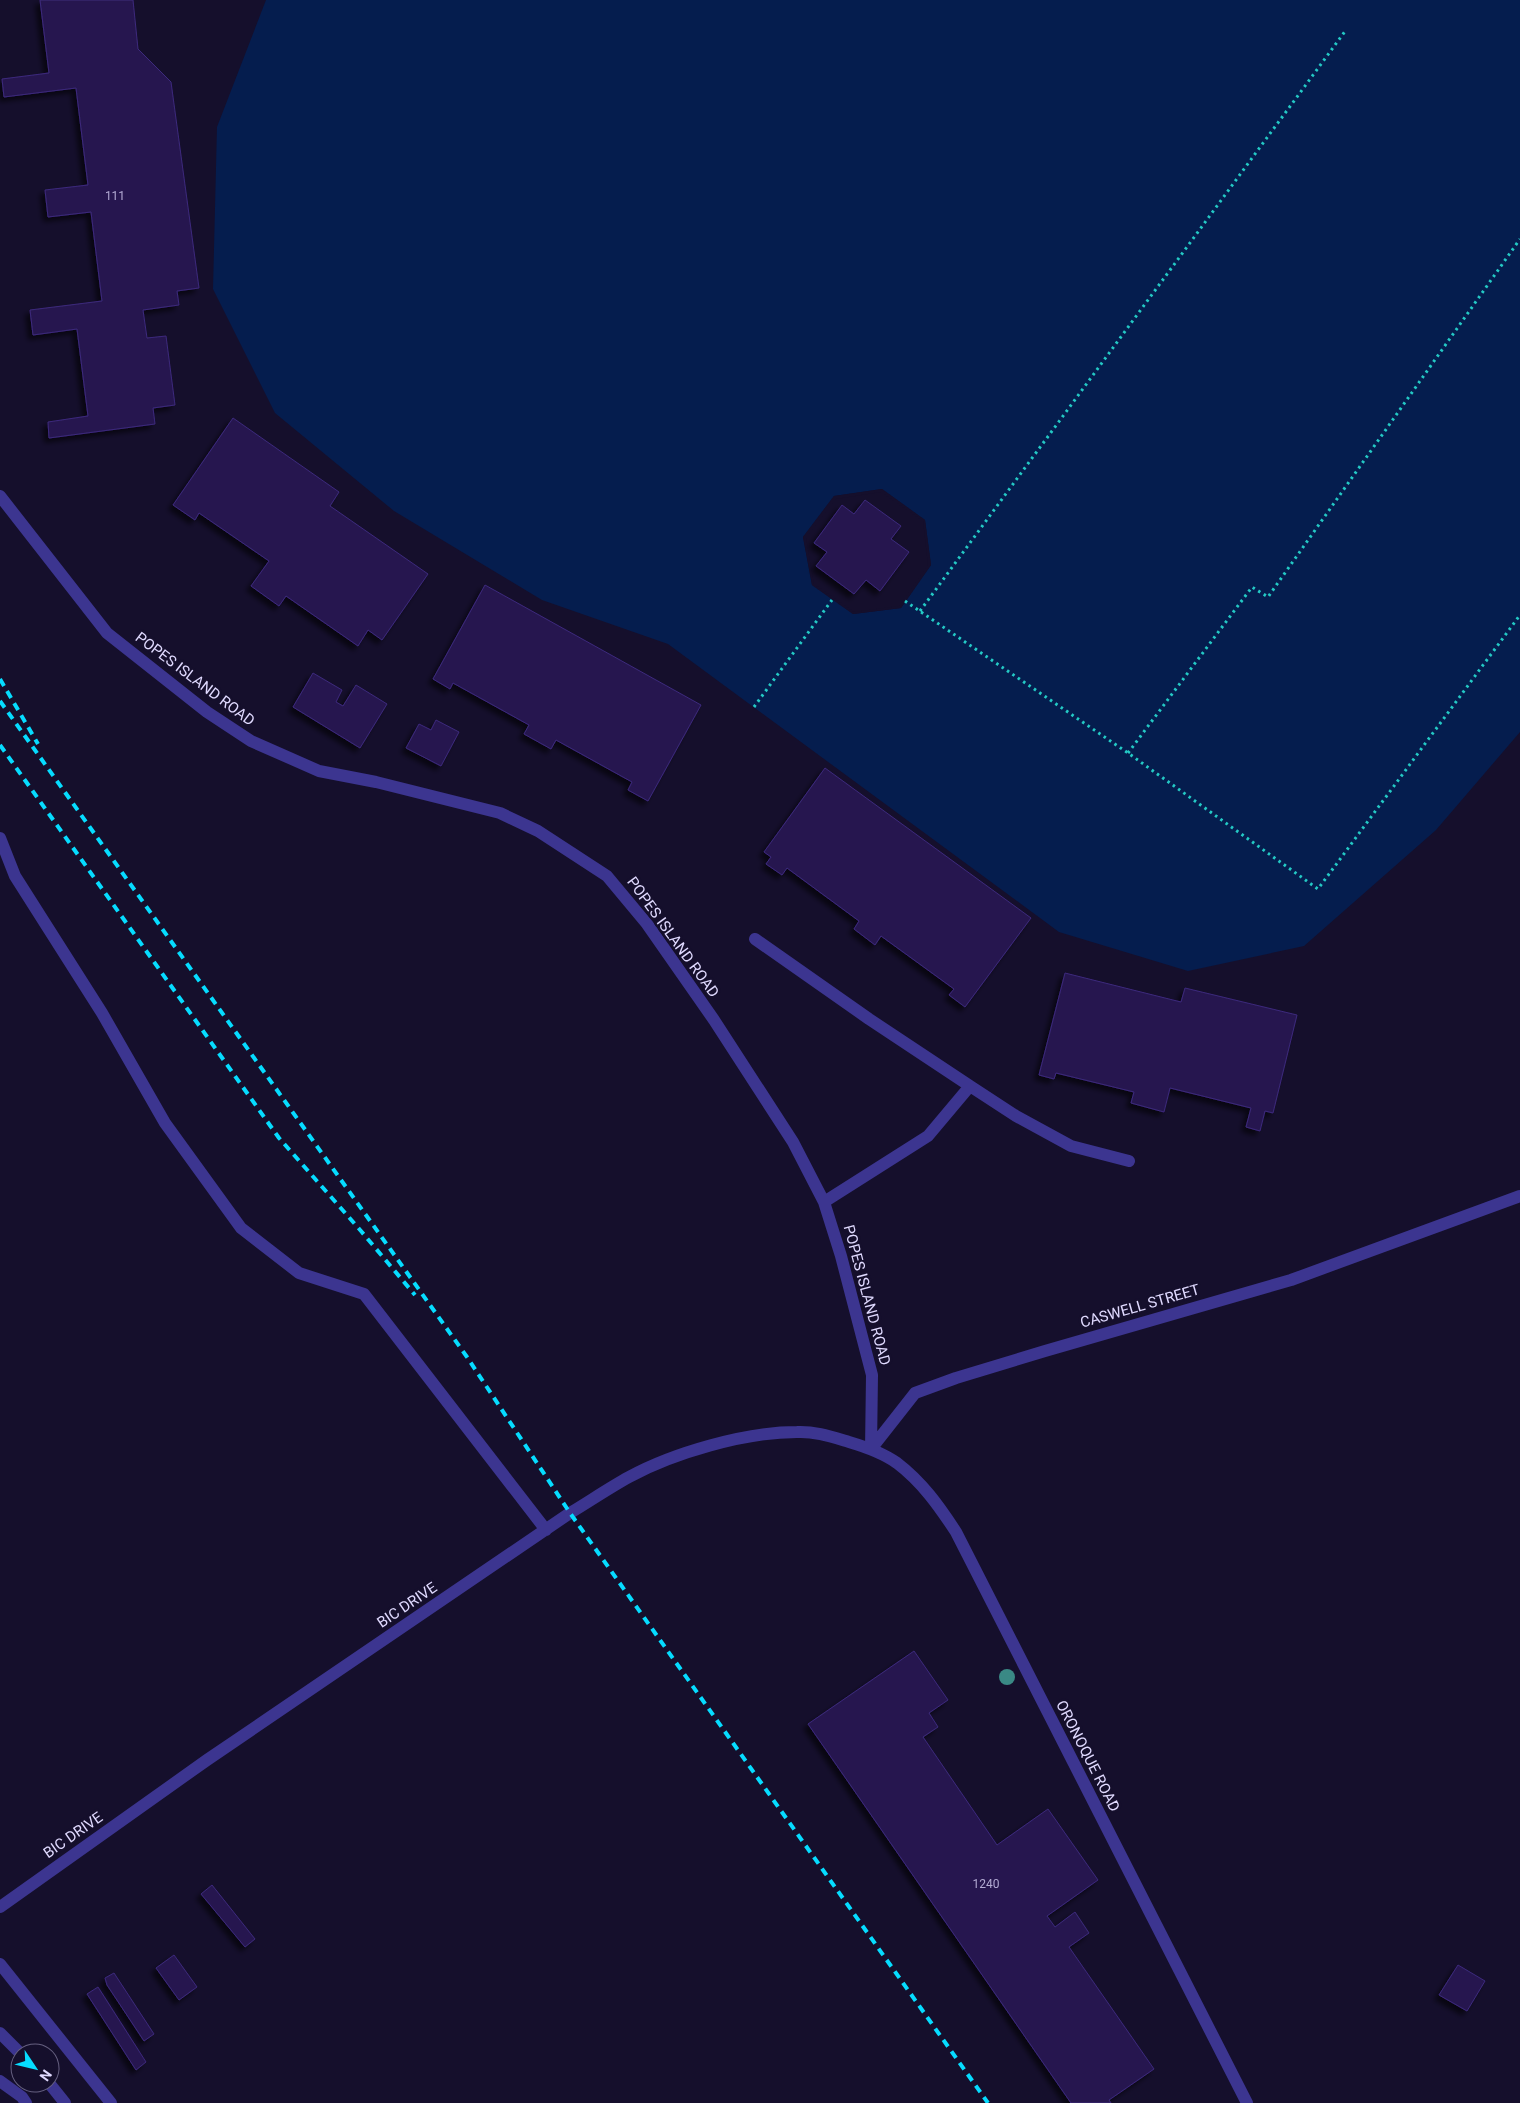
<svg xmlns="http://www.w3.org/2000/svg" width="1520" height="2103" font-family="Roboto,sans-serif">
<defs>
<filter id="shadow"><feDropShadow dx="-4.5" dy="4.5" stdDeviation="2.5" flood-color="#0009"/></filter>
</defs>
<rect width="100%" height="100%" fill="#150f2c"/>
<!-- water -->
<path fill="#051d4e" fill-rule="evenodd" d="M266,0H1520V732L1436,830L1304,946L1188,971L1059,932L668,644L542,600L394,511L275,413L213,289L217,127ZM882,489L925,520L931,565L901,608L853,614L812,585L803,537L834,496Z"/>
<!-- pier -->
<path fill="#150f2c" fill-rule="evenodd" d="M882,489L925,520L931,565L901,608L853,614L812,585L803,537L834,496ZM881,492L923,521L928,565L899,606L854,612L814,584L806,538L836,499Z"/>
<!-- building -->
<path fill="#26194f" stroke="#3d297d" filter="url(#shadow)" d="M40,0H133L138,49L171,82L199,288L177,291L179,305L143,310L147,338L166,336L175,405L153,408L155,424L49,438L48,422L88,416L77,329L33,335L30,310L102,301L91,212L48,217L45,190L88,185L76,88L4,97L2,79L49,73Z
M233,418L339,492L330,506L428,574L382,640L368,630L358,646L286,596L279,606L251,586L269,561L199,513L195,520L173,505Z
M865,500L901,526L891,539L909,552L880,591L866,580L854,594L816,566L827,552L814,543L842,505L854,514Z
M485,585L701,705L648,801L628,790L632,782L556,740L551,749L524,734L529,725L453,683L450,689L433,679Z
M313,673L342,690L336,702L343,706L356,685L387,704L360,748L293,707Z
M436,720L459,732L441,766L406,748L419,724L431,730Z
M825,768L1031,918L965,1007L949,995L954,989L881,936L875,945L854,929L859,921L787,868L782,875L766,864L771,857L764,852Z
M1065,973L1181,1002L1185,988L1297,1015L1273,1113L1265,1111L1260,1131L1246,1127L1251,1108L1170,1088L1164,1112L1131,1103L1134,1092L1056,1073L1054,1079L1039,1075Z
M914,1651L948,1700L929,1713L938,1727L923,1737L997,1845L1048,1809L1098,1880L1047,1916L1055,1927L1075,1912L1089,1933L1069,1947L1154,2069L1109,2100L1111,2103H1071L808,1724Z
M212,1885L255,1939L245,1947L201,1894Z
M174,1955L197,1987L179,2000L156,1968Z
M1458,1965L1485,1981L1467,2011L1439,1995Z
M114,1973L154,2034L144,2041L107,1985L105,1978Z
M98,1987L146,2062L136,2070L87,1994Z"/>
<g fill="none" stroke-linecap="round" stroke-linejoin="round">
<!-- path -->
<path stroke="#24c9c5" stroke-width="3" stroke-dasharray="2.5 4" stroke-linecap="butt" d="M905,601L1128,753L1318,889L1520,615
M920,611L1346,30
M754,707L832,600
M1128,753L1252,587L1268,597L1520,239"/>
<!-- minor -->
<path stroke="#3c3590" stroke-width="12" d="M0,496L107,633L207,712L251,741L319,771L376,782L500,813L538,831L607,876L647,924L714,1020L793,1142L824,1202L841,1256L872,1375L871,1449
M0,838L15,876L102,1013L165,1123L241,1228L299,1273L364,1294L546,1530
M755,939L869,1019L970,1086
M824,1202L928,1136L970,1086L1016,1116L1071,1146L1129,1161
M871,1449L915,1393L956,1378L1045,1351L1291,1280L1520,1196
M0,1907L207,1760L570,1513C590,1501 609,1488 629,1477C673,1453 745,1432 797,1432C814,1431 832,1437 849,1442C866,1447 883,1453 897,1463C922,1482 939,1506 956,1532L1247,2103
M0,1964L111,2103
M0,2033L20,2053
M0,2081L22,2097L26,2103
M49,2083L65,2103"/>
<!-- rail -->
<path stroke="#06dcff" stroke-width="4" stroke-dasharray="8 6" stroke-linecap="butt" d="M0,679L38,744
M0,701L467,1357L570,1513L988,2103
M0,745L279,1138L361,1231L415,1295"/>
</g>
<!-- trees -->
<circle fill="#3a8985" cx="1007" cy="1677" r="8"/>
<g text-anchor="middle" stroke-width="5" stroke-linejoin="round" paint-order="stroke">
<!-- number labels -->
<g font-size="12" fill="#b2aad3">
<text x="115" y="200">111</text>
<text x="986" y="1888">1240</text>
</g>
<!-- street labels -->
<g font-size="15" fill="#e0daff" stroke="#150f2c">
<text transform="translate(195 679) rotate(37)" y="5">POPES ISLAND ROAD</text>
<text transform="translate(673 937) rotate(54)" y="5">POPES ISLAND ROAD</text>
<text transform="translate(867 1295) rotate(75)" y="5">POPES ISLAND ROAD</text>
<text transform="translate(1140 1306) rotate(-16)" y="5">CASWELL STREET</text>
<text transform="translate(407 1605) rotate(-34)" y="5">BIC DRIVE</text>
<text transform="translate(1088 1756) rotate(63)" y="5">ORONOQUE ROAD</text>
<text transform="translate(73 1835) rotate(-35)" y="5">BIC DRIVE</text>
</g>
</g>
<!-- north arrow -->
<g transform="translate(35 2068) rotate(125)"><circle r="24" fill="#150f2c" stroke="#666080"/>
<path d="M0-4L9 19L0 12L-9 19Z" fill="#06dcff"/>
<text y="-8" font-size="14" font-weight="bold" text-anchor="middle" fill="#e0daff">N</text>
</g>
</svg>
